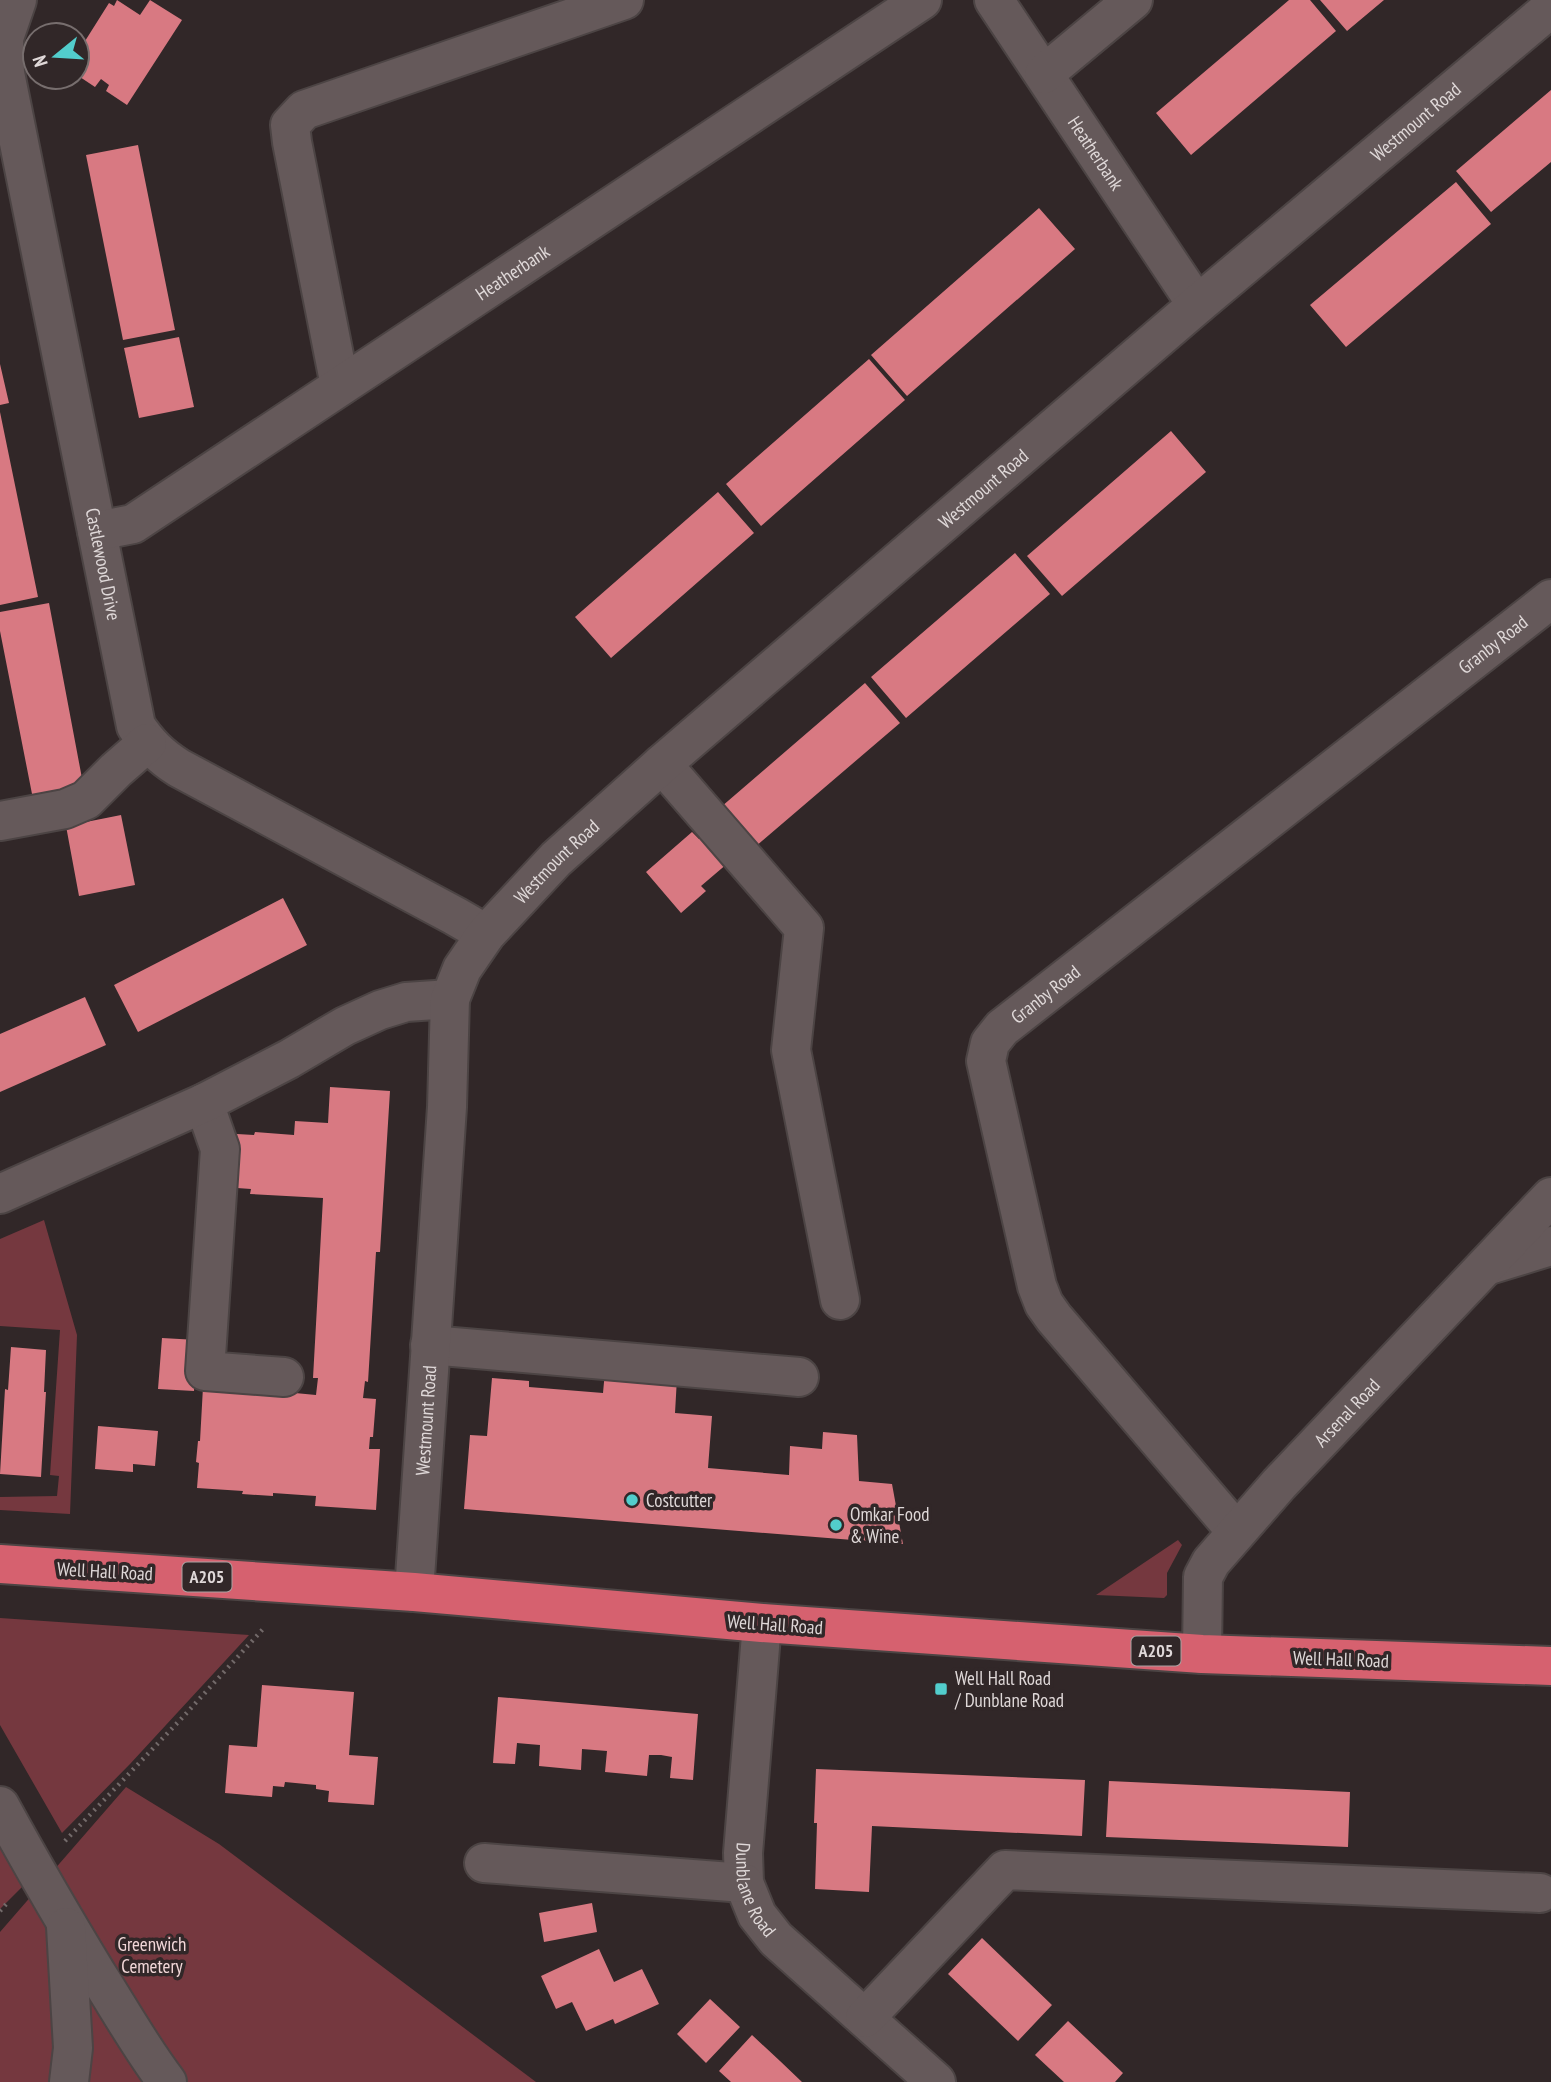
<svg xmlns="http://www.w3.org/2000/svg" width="1551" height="2082" font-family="'PT Sans Narrow',sans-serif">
<rect width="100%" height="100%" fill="#312728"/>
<!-- green -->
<path fill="#75383f" d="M44,1220L77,1335L70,1514L0,1510V1497L57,1496L59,1476L50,1475L60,1330L0,1326V1239Z
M1178,1540L1182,1545L1167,1573V1595L1164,1598L1096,1595Z
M0,1618L249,1635L130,1764L62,1833L0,1725Z
M126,1787L219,1844L536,2082H0V1932Z
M0,1835L26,1883L0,1909Z"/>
<!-- building -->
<path fill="#d87982" d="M117,0L140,15L150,0L182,20L127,105L106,91L109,85L101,79L95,87L77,75L84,62L80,59L84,52L80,49L109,3L114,6Z
M1289,0H1310L1336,31L1191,155L1156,113Z
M1320,0H1384L1347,31Z
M1551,90V162L1491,212L1456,171Z
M138,145L175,330L123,340L86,155Z
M1456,182L1491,224L1346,347L1310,305Z
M1039,208L1075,249L907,396L871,355Z
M179,337L194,407L139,418L124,348Z
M869,359L905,400L761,526L726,484Z
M0,364L9,403L0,405Z
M0,412L38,597L0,605Z
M1171,431L1206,472L1062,596L1027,556Z
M718,492L754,533L611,658L575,617Z
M1015,553L1050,594L906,718L871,677Z
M49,603L84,789L33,799L0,631V612Z
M865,683L900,723L755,847L721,807Z
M121,815L135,885L79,896L66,826Z
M692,832L699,839L704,835L728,863L701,886L706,891L681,913L646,872Z
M283,898L307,945L138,1032L114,985Z
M85,997L106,1045L0,1092V1034Z
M330,1087L390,1091L380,1252H376L368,1382L365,1381L363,1398L376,1399L373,1437H370L369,1449H380L376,1510L315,1506L316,1496L273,1493V1496L242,1494L243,1491L197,1488L199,1463L196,1462L198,1441H200L203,1387L295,1391V1393L316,1395L318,1378H313L323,1198L250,1194L251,1189L237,1188L236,1154L237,1134L254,1135L255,1132L294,1135L295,1121L328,1123Z
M162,1338L197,1340L194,1391L158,1389Z
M11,1347L46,1350L44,1392H46L41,1477L0,1474L5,1389L8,1390Z
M605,1371L677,1378L675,1413L712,1416L708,1468L789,1475L790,1446L822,1449L823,1432L857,1435L859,1481L892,1484L903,1544L464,1509L470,1435L487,1436L492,1378L529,1381V1387L603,1393Z
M98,1426L158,1431L155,1466L133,1464V1472L95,1469Z
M262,1685L354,1692L349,1755L378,1757L374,1805L328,1802L329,1791L316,1789V1785L285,1782L284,1787L273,1786L272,1797L225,1793L229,1745L257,1747Z
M498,1697L698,1714L693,1780L670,1778L672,1757L661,1755H649L647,1776L605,1772L607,1751L582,1749L581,1770L539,1766L540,1745L528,1744L517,1743L515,1764L493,1763Z
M816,1769L1085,1780L1082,1836L872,1826L869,1892L815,1889L817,1823H814Z
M1109,1781L1350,1792L1348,1847L1106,1837Z
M592,1903L597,1932L544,1942L539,1913Z
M982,1938L1052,2005L1018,2041L948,1974Z
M599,1949L614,1982L642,1969L659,2004L615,2024L613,2019L586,2031L572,2002L556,2009L541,1976Z
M710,1999L740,2027L706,2063L677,2034Z
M1068,2021L1123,2073L1115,2082H1064L1035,2055Z
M752,2035L780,2061L802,2082H731L719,2071Z"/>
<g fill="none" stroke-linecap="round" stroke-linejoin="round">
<!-- minor casing -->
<g stroke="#4c4444" stroke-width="42">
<g id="minor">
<path id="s1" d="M17,0L4,38L5,73L136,726C148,744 160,756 179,768L455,916L486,934"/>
<path id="s2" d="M994,0L1197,305"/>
<path d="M1044,74L1133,0"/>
<path d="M340,386L292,142L290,125L304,110L624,0"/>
<path id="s3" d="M97,531L133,524L922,0"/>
<path d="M662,764L804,928L791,1050L840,1300"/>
<path d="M0,821L65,809L86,800L116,770L147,743"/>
<path d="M204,1103L220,1149L205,1371L284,1377"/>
<path d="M0,1194L204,1103L289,1059L345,1026L380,1010L406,1002L450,999"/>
<path d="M1489,1265L1551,1246"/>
<path d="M430,1345L799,1377"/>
<path id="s4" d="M1236,1531L1054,1318L1044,1304L1037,1286L986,1061L990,1043L1002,1028L1551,599"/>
<path id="s5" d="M414,1592L447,1107L450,999L462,969L486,934L556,859L662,764L1197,305L1551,8"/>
<path id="s6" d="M762,1623L743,1853L744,1883L757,1915L776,1939L936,2082"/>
<path id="s7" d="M1202,1654L1203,1577L1211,1562L1279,1484L1551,1197"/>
<path d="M0,1806C31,1863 63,1918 97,1974C120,2010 141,2048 167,2082"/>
<path d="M484,1863L744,1883"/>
<path d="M66,1927L73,2048L69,2082"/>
<path d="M865,2018L1005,1870L1540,1893"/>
</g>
</g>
<!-- highway casing -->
<g stroke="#4c4444" stroke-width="42">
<path id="highway" d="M0,1564L414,1592L762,1623L1202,1654L1551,1666"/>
</g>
<!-- path -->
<path stroke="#736a6a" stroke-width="4.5" stroke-dasharray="2 5" stroke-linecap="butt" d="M65,1841L182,1718L264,1628
M0,1911L9,1901"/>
<!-- minor -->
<use href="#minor" stroke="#65595a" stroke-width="38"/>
<!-- highway -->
<use href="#highway" stroke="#d6616f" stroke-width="38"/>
</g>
<!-- markers -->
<g fill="#52cdcc" stroke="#312728" stroke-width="2.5">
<circle cx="632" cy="1500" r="7"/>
<circle cx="836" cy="1525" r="7"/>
<rect x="934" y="1682" width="14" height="14" rx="3.5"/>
</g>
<g text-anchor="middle" stroke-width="7" stroke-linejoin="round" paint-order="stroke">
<!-- shield labels -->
<g fill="#312728" stroke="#aba3a3" stroke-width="2">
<rect x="182.5" y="1562.5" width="49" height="29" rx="5"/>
<rect x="1131.5" y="1636.5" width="49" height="29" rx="5"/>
</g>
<g font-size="18" font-weight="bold" fill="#dfd8d8">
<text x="207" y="1583">A205</text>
<text x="1156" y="1657">A205</text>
</g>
<!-- street labels -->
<g font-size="19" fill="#dfd8d8" stroke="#312728">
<text dy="7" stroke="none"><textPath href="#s5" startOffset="1904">Westmount Road</textPath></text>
<text dy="7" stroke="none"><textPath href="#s2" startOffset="184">Heatherbank</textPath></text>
<text dy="7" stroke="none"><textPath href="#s3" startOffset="492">Heatherbank</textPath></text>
<text dy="7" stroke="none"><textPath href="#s5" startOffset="1337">Westmount Road</textPath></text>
<text dy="7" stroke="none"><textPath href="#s1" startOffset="576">Castlewood Drive</textPath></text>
<text dy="7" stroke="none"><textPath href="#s4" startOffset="1208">Granby Road</textPath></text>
<text dy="7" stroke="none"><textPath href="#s5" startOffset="770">Westmount Road</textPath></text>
<text dy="7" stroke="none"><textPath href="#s4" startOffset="640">Granby Road</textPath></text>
<text dy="7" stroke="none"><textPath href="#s7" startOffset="296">Arsenal Road</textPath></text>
<text dy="7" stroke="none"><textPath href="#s5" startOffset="172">Westmount Road</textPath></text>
<text transform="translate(105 1571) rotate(3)" y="7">Well Hall Road</text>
<text transform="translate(775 1624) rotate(4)" y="7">Well Hall Road</text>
<text transform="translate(1341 1659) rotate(2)" y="7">Well Hall Road</text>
<text dy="7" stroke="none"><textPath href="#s6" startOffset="270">Dunblane Road</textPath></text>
</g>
<!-- poi labels -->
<g font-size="19" fill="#dfd8d8" stroke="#312728" text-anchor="start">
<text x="646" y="1507">Costcutter</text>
<text x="850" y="1521">Omkar Food<tspan x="850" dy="22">&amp; Wine</tspan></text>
<text x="955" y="1685">Well Hall Road<tspan x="955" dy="22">/ Dunblane Road</tspan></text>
</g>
<!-- park labels -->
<g font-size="19" fill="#f2d7d8" stroke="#312728">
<text x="152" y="1951">Greenwich<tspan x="152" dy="22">Cemetery</tspan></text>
</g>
</g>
<!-- north arrow -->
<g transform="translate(56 56) rotate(252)"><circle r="33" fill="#312728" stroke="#776e6e" stroke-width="2"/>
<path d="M0-5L12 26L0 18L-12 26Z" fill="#52cdcc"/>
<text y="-10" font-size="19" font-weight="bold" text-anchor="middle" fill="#dfd8d8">N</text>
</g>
</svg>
